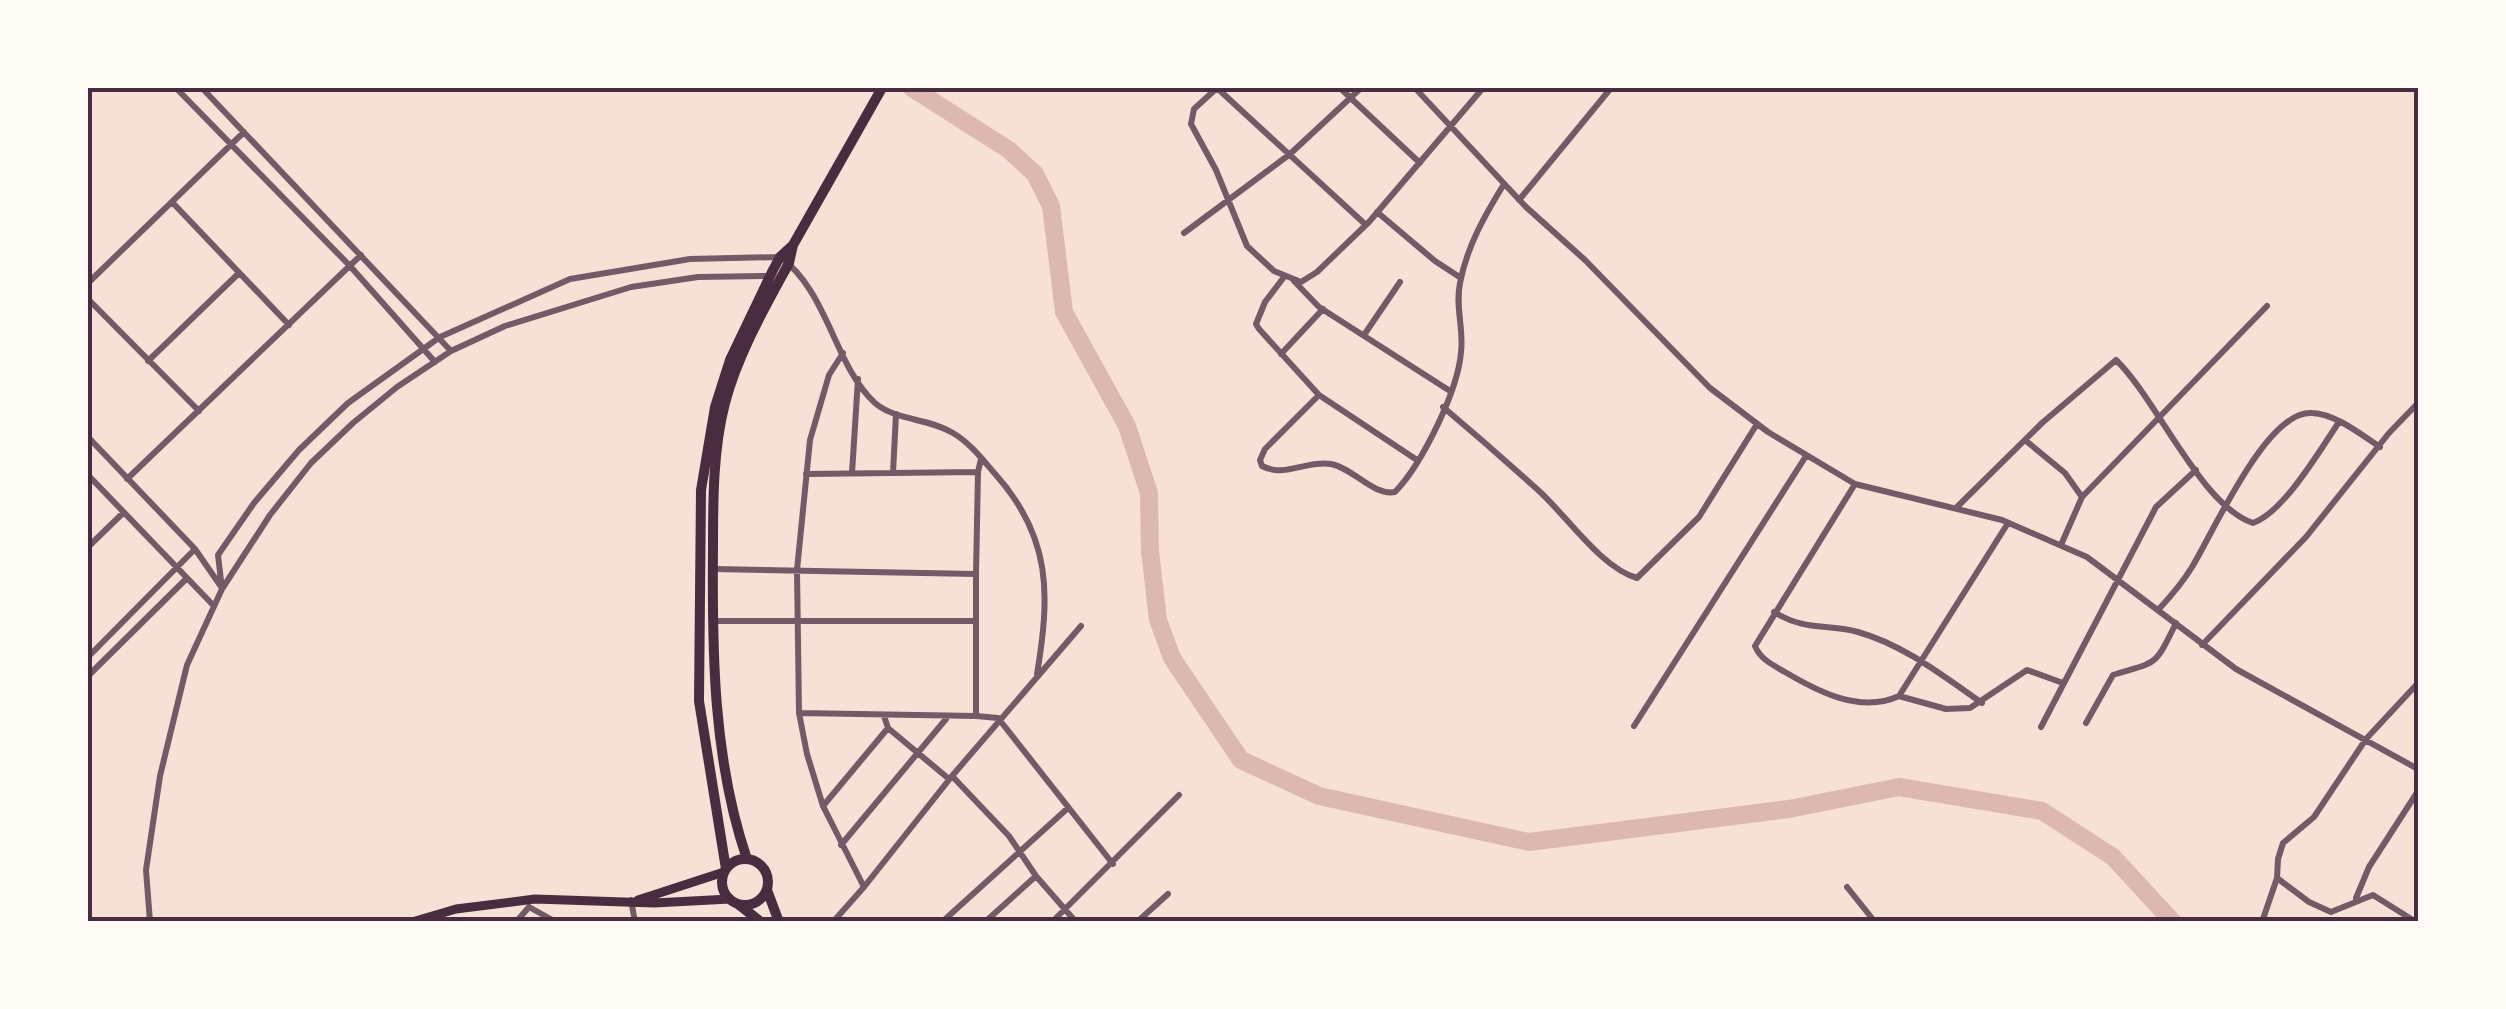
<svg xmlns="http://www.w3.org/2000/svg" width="2506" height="1009" font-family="Ubuntu,sans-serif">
<rect width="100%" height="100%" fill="#f7e1d7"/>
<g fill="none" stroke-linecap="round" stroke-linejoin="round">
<!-- river -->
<path stroke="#dcb8b0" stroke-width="18" d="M912,88L1009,150L1035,174L1051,206L1064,312L1127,426L1149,493L1150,551L1158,620L1172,658L1241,760L1319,796L1529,842L1789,809L1899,787L2042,811L2113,857L2173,922"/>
<!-- minor -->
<path stroke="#755966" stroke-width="6" d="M176,88L350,266L435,362
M202,88L451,351
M1217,88L1194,109L1191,124L1216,170L1247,246L1274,271L1301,282L1317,272L1369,222L1483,88
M1217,88L1366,225
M1340,88L1420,163
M1415,88L1525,206L1585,260L1710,388L1768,432L1855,484L2002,520L2087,557L2236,669L2418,769
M1519,200L1611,88
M172,202L289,325
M1377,212L1435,261L1461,278
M1184,233L1290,154L1361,88
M1284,277L1265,302L1256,324L1259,329L1319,395L1417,460
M1294,281L1319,307L1450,391
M88,283L244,132
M88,299L199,411
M1364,335L1400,282
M843,353L829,375L810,440L797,570L799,713L807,754L823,806L864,887
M1281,354L1323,309
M148,361L239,273
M1319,395L1265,449L1260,460L1262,466C1284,478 1307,460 1331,464C1353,468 1373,496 1395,492C1422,464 1458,391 1461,352C1464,329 1455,307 1460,283C1467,246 1485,215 1504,184
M1443,407C1475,434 1507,462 1538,490C1566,515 1601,568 1637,578L1699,517L1757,424
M88,437L195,549L222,588
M2025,440L2065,473L2082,497L2061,545
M852,473L858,379
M893,473L896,414
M806,474L978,472
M88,475L214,606
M127,479L361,255
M1855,484L1755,646C1760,659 1773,665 1785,672C1817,691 1860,714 1899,696L2008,523
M2082,497L2267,306
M1957,507L2042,423L2116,360C2156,398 2201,506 2253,523C2284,512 2320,450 2339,422
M88,547L123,513
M714,569L976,574L978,472L981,459
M222,589L218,555L254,503L299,450L348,403L440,337L570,279L690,259L780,257C828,291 835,367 875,403C896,421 929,418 953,433C970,443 983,460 996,475C1052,538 1050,596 1037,674
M2159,609C2171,596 2183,582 2192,567C2213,533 2267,409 2312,413C2336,414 2360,434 2380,447
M1774,612C1807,632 1825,623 1858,632C1904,645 1943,676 1982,703
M714,621H976V716L998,718L1113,864
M976,621V574
M2202,645L2306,537L2389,433L2418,403
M88,657L195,549
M88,676L186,579
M1899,696L1946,709L1970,708L2027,670L2063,683
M799,713L976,716
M884,716L888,728L949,779
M2086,723L2113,675C2158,661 2154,668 2176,623
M1634,726L1806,456
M2041,727L2156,507L2196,470
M823,806L888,728
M841,845L946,719
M2277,878L2309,902L2331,912L2373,895L2416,922
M1847,887L1875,922
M2356,898L2369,867L2418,791
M631,900L635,922
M529,907L556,922
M150,922L146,870L160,776L187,665L222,589L270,515L311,463L353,423L397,387L451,351L505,326L631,287L698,277L769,276
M516,922L529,907
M833,922L864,887L952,776
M942,922L1068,808
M985,922L1036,876
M1052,922L1179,795
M1076,922L1036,876L1009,836L952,776L1081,626
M1137,922L1168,894
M2262,922L2277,878L2278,859L2283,843L2314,817L2366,739L2418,683"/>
<!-- secondary -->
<path stroke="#4a2c40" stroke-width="9" d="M638,900L724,872
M412,922L456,909L535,899L654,903L730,899"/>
<!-- primary -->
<path stroke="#4a2c40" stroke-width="10" d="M747,859C713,760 712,652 713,548C713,500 713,449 725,403C738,354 765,307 789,263L793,245L882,88
M722 882a23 23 0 1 1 46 0a23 23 0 1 1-46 0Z
M726,869L699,701L701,490L715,407L730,360L773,270L780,257L792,246
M767,890L779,922
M738,904L761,922"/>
</g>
<!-- border -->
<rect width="2506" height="1009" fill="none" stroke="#fffaf5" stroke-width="180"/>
<rect x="90" y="90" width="2326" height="829" fill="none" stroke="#4a2c40" stroke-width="4"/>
</svg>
